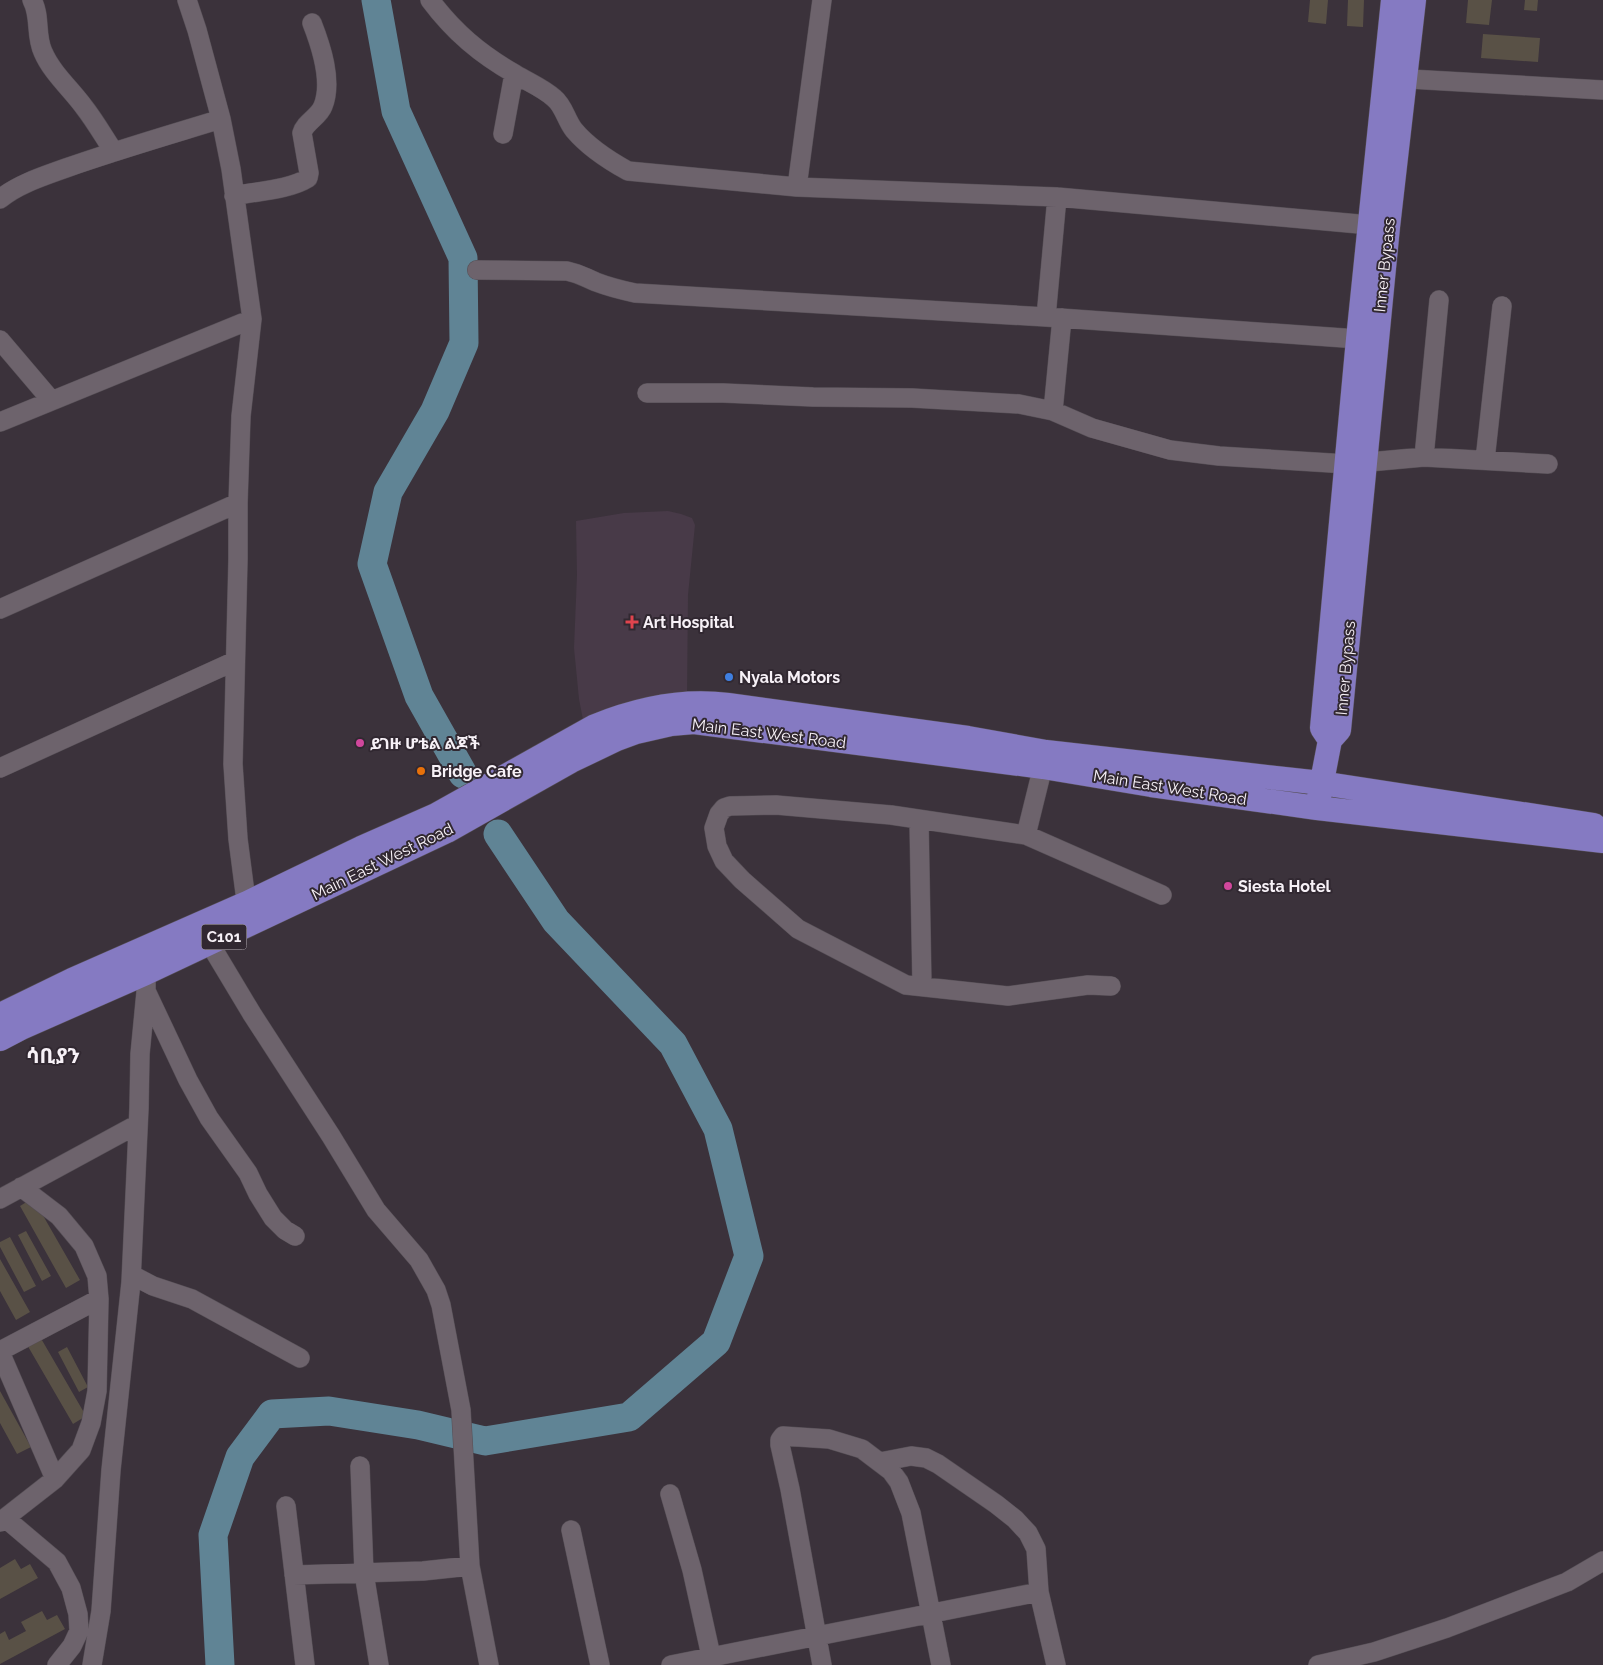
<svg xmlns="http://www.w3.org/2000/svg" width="1603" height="1665" font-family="Raleway,'Noto Sans Ethiopic',sans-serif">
<rect width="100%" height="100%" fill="#3b323b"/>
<!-- built -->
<path fill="#483a48" d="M668,511L681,514L692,518L695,525L688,595L687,697L584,725L579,699L574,648L577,575L576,521L624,513Z"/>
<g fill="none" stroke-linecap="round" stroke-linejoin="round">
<!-- river -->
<path stroke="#608495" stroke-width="29" d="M376,0L396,111L463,258L464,343L435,411L388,492L372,564L419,696L463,774
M220,1665L213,1535L240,1457L272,1414L329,1411L418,1425L485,1441L629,1417L716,1342L749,1256L718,1129L673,1044L556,921L498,834"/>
</g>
<!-- building -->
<path fill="#595146" d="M1310,0H1328L1326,24L1308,22Z
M1348,0H1364L1363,27L1347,26Z
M1468,0H1492L1489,25L1466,23Z
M1525,0H1538L1537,11L1524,10Z
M1483,34L1540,38L1538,62L1481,58Z
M33,1198L80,1280L66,1288L20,1206Z
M26,1231L51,1276L42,1281L18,1235Z
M10,1237L36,1286L24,1292L0,1247V1242Z
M0,1259L30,1312L16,1320L0,1291Z
M39,1335L86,1416L73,1424L26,1343Z
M67,1347L88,1387L79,1392L58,1352Z
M0,1391L31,1447L17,1454L0,1423Z
M15,1559L21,1569L30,1564L38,1578L0,1599V1568Z
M42,1611L47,1620L57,1615L65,1629L0,1664V1634L5,1631L9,1640L26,1631L21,1622Z"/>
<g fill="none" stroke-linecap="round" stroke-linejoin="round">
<!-- minor casing -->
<g stroke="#554e55" stroke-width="20">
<path id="minor" d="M32,0C41,16 35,35 43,52C52,73 71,89 84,107C95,121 104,137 114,152
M187,0L197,30L221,119L231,169L252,319L241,416L238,503V559L233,764L238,839L248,916
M430,0C454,32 480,54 515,74C528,82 543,88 554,98C564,106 566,120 574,130C589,148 608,160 628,171L797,187L1057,197L1370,225
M1392,78L1603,90
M503,134L514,74
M797,187L822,0
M234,196C257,191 289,190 308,178L309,173L302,133C305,122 319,117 323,106C333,81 321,46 312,23
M0,199C18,184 44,176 66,168C117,150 169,135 221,119
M477,270L567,271C581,274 584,277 596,282C609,287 621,290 635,293L1046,317L1358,339
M1046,317L1057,197
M0,340L51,400
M647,393H723L813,397L912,398L1019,404L1053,411L1092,428L1170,450L1219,456L1347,464L1424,457L1548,464
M1053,411L1062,318
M0,422L252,319
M1424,457L1439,300
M1485,460L1502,306
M0,609L238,503
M0,768L235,661
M919,819L922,987
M1026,835L1046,754
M210,944L252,1014L331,1136L376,1210L419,1260L436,1290L441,1305L461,1410L470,1566L489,1665
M1111,986L1088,985L1008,996L906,985L798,929L742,880L724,861L717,846L714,828L719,814L724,808L730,806L776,805L891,815L1026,835L1162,895
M147,993L188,1080L209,1118L248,1173L258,1194L273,1218L285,1230L295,1236
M0,1199L138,1124
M132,1275L153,1286L192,1299L300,1358
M0,1351L99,1299
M0,1352L55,1479
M880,1462L911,1456L926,1458L938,1464L996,1504L1015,1519L1028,1533L1036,1549L1039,1592L1056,1665
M360,1466L364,1573L379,1665
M670,1494L692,1570L713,1665
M286,1506L305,1665
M5,1518L57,1562L71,1588L78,1614L79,1631L72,1646L57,1665
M0,1522L55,1479L81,1450L91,1423L97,1391L99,1299L97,1276L84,1246L59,1216L21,1187
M571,1530L600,1665
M294,1575L423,1571L470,1566
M92,1665L101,1611L111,1470L131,1282L139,1108L140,1054L146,992V973
M671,1665L1039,1592
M822,1665L790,1489L780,1445V1440L783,1436L829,1439L862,1449L891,1471L899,1482L911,1513L941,1665
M1318,1665L1374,1652L1447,1628L1567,1582L1603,1561"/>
</g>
<!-- major casing -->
<g stroke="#554e55" stroke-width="25">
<path id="major" d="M1330,740L1339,730L1388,227L1414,0
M1330,740L1322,728L1358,339L1393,0
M1319,797L1330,740
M0,1015L72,980L247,903L361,848L436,815L595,726C637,709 683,699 728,705L968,738L1046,752L1321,783L1594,825
M0,1039L21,1028L146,973L447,831L571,761L617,739L636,732L671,724L694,722L1043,767L1151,785L1317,808L1603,841"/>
</g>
<!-- minor -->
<use href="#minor" stroke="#6d636c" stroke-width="19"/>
<!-- major -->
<use href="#major" stroke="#857ac2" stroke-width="24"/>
</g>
<!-- markers -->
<path fill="#e0444e" stroke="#312831" stroke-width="2" d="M629.5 614.5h5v5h5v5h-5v5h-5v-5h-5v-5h5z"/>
<circle fill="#3f7fe0" stroke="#312831" stroke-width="2" cx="729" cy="677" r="5"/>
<g fill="#d1479c" stroke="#312831" stroke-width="2">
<circle cx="360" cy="743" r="5"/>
<circle cx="1228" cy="886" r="5"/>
</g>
<circle fill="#e8710a" stroke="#312831" stroke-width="2" cx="421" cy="771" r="5"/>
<g text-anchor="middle" stroke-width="4" stroke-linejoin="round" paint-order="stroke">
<!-- shield labels -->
<rect fill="#312831" stroke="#bcb5bc" stroke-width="1" x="201.5" y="924.5" width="45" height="25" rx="4"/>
<g font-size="15" font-weight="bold" fill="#f7f1f7">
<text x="224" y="942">C101</text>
</g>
<!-- street labels -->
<g font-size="16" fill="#f7f1f7" stroke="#312831">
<text transform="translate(1384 265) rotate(-84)" y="6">Inner Bypass</text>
<text transform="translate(1345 668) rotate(-85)" y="6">Inner Bypass</text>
<text transform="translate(769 733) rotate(7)" y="6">Main East West Road</text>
<text transform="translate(1170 787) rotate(9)" y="6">Main East West Road</text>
<text transform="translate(382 861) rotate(-26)" y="6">Main East West Road</text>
</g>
<!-- poi labels -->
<g font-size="16" font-weight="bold" fill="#f7f1f7" stroke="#312831" text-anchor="start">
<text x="643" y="628">Art Hospital</text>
<text x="739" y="683">Nyala Motors</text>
<text x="370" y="749">ይገዙ ሆቴል ልጆች</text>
<text x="431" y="777">Bridge Cafe</text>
<text x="1238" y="892">Siesta Hotel</text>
</g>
<!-- district labels -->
<g font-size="21" font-weight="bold" fill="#f7f1f7" stroke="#312831">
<text x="53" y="1063">ሳቢያን</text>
</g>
</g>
</svg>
